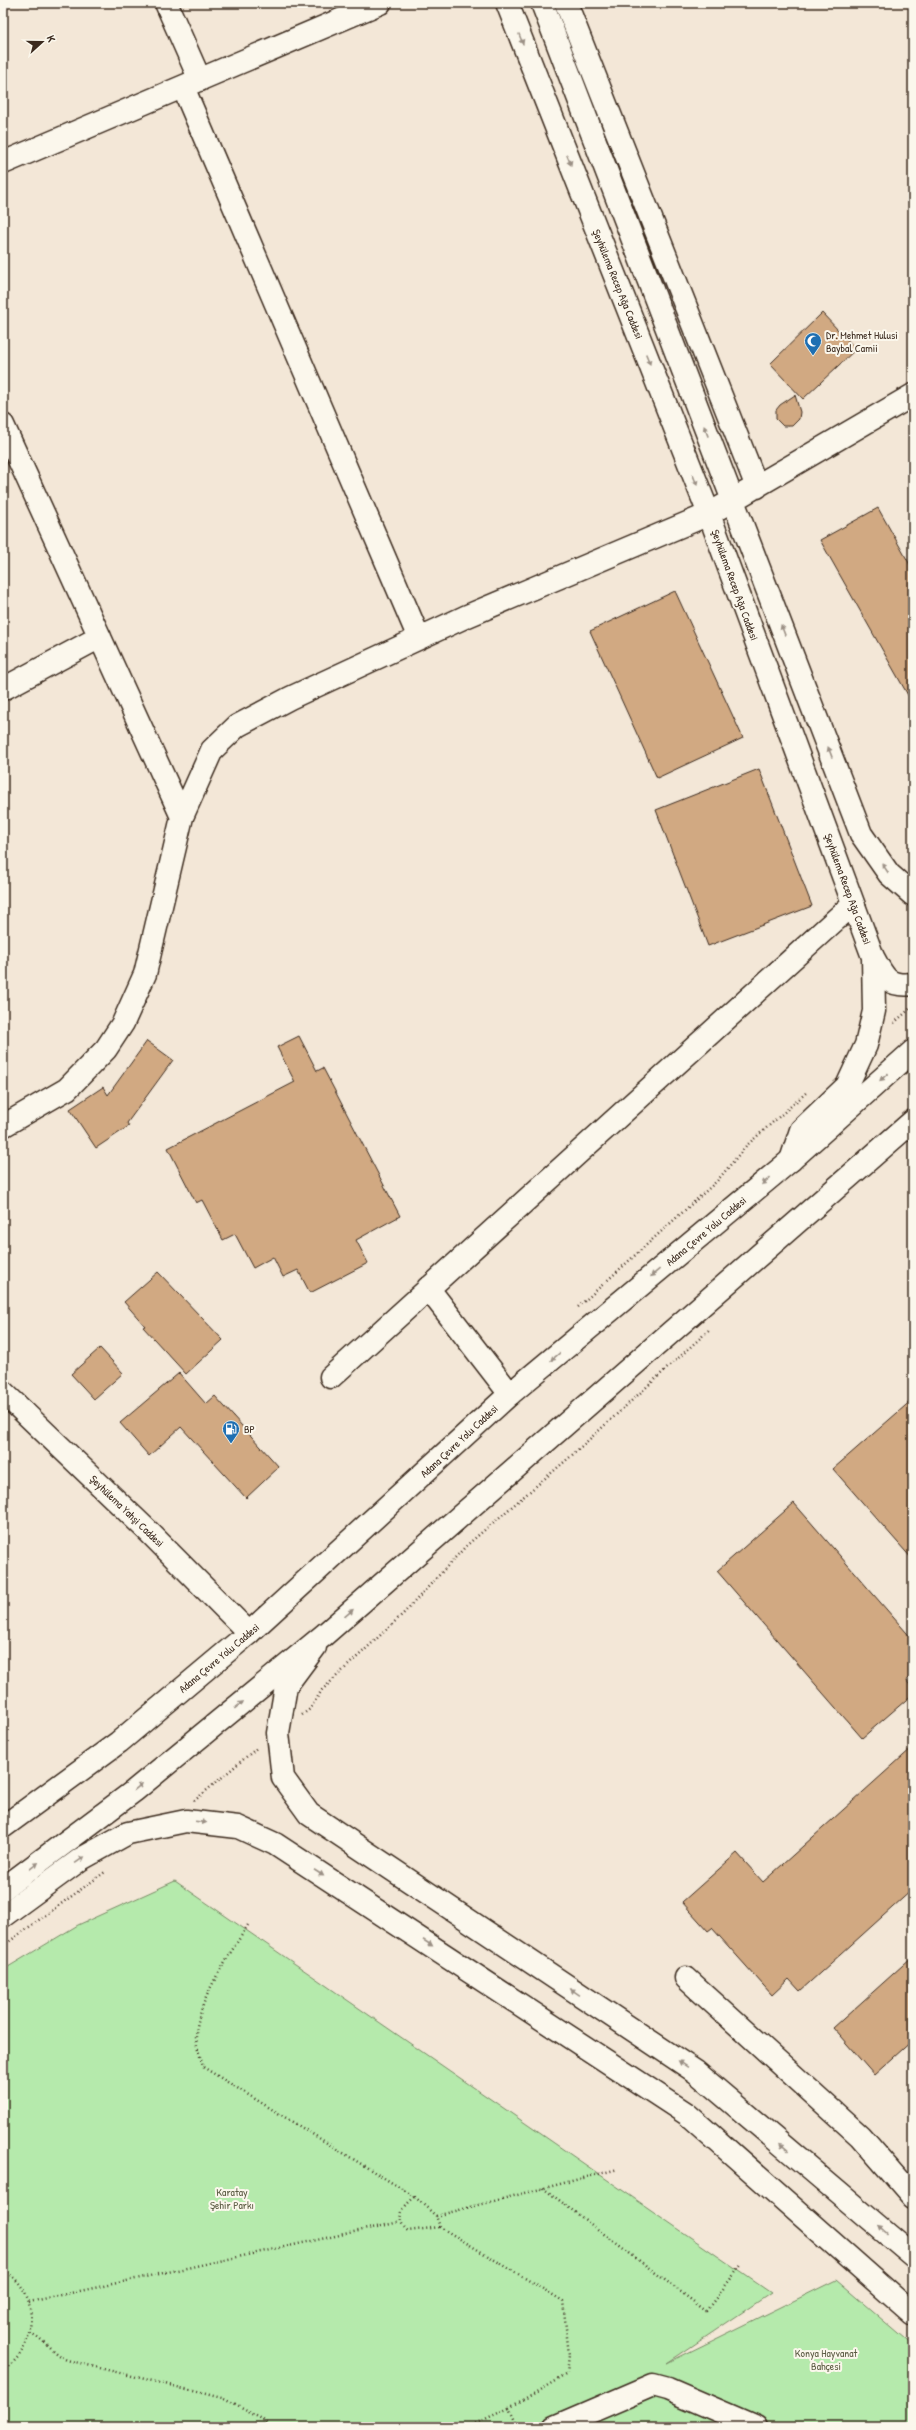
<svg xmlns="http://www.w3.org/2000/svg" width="916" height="2430" font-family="'Patrick Hand',sans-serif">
<rect width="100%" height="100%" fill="#f3e7d7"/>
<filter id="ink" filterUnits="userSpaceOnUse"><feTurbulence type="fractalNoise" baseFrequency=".025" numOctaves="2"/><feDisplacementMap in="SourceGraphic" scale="8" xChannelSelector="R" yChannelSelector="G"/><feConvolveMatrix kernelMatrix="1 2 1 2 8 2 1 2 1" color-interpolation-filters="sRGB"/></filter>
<g filter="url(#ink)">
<!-- green -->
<path fill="#b5eaac" stroke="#788a65" d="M175,1881L771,2293L667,2363L836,2280L913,2346V2427H3V1970L78,1925Z"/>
<!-- building -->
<path fill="#d1a982" stroke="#3b2a1e" d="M822,313L856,349L803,399L770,364Z
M795,395L800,412L799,419L792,426H783L776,419V410L780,405Z
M878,508L913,570V704L820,540Z
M675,591L743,738L657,778L590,631Z
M759,769L812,906L708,946L656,810Z
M299,1036L317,1071L323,1068L400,1216L356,1240L368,1263L310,1293L298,1270L283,1277L273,1257L253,1268L235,1234L223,1240L202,1200L196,1203L168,1148L295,1082L277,1047Z
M147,1041L173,1060L127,1123L129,1126L96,1148L70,1109L103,1087L108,1095Z
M158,1272L223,1340L186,1374L143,1327L145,1326L124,1302Z
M100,1348L123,1373L94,1399L71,1374Z
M179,1373L206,1404L215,1396L279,1467L246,1498L181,1427L149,1456L120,1423Z
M913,1399V1560L833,1469Z
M794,1503L913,1640V1674L906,1680L913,1689V1694L862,1738L717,1571Z
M913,1747V1889L800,1991L789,1979L772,1995L712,1928L708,1931L682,1902L737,1853L763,1882Z
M913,1956V2040L874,2075L833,2028Z"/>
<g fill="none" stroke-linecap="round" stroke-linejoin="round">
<!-- minor casing -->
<g stroke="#3b2a1e" stroke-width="25">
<path id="minor" d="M166,3L200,80
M507,3L709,514L873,957L874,1011L866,1045L847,1086L801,1130L791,1160
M542,3L861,834L889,874L913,895
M566,3L757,487
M183,87L419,638
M3,163L380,3
M3,425L182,817
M3,689L100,637
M873,957C884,978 888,987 913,984
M3,1126L67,1089L106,1049L123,1023L145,974L182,817L212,750L237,726L290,698L465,617L709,514L913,395
M428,1288L510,1394
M331,1377L853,904
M3,1392L149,1532L249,1633
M686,1978L860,2136L913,2197
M555,2427L653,2385L668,2389L756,2427"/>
</g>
<!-- major casing -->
<g stroke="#3b2a1e" stroke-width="25">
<path id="major" d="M315,1647L286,1686L278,1733L283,1778L309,1814L696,2072L913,2256
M3,1916L81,1859L128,1833L186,1821L238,1827L275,1844L687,2114L913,2314"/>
</g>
<!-- highway casing -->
<g stroke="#3b2a1e" stroke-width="25">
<path id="highway" d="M3,1827L119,1742L249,1633L510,1394L791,1160L913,1051
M3,1889L134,1791L324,1635L913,1121"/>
</g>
<!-- path -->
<path stroke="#3b2a1e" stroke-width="2.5" stroke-dasharray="1 3" stroke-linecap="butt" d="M894,1023L913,1006
M578,1307L717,1181L746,1146L807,1092
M302,1715L310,1709L322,1690L404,1613L467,1545L570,1457L709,1330
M194,1801L258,1747
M248,1925C229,1956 197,2000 196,2037C196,2046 201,2058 203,2067L415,2197L436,2216
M3,1946L105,1872
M543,2188L706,2311L742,2264
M415,2197C402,2207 394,2219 408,2231L440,2227
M3,2271C42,2289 38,2350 3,2370
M29,2302L400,2222
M30,2333C45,2339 52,2354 67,2360L222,2398L262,2419L270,2427
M509,2408L567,2374L569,2355L563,2301L440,2227L436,2216L618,2169
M468,2427L509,2408L518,2427"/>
<!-- minor -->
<use href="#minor" stroke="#fbf7ec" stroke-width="22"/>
<!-- major -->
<use href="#major" stroke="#fbf7ec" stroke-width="22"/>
<!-- highway -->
<use href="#highway" stroke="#fbf7ec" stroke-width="22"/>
</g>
<!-- one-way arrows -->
<defs><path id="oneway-solid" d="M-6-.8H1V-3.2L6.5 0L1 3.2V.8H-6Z"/></defs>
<g fill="#9b9085">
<use href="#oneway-solid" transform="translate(521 39) rotate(68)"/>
<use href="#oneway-solid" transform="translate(569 160) rotate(68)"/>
<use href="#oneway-solid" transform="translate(648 359) rotate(68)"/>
<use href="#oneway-solid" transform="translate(706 431) rotate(-111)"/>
<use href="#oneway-solid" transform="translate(695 480) rotate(68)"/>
<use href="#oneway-solid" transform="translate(783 630) rotate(-111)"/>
<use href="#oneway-solid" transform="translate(830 752) rotate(-111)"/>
<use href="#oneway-solid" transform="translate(885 868) rotate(-124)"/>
<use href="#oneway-solid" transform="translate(884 1077) rotate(138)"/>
<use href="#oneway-solid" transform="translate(766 1181) rotate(140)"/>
<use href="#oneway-solid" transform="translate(655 1273) rotate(140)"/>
<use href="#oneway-solid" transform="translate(555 1357) rotate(140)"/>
<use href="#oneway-solid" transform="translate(349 1613) rotate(-41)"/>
<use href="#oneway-solid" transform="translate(239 1705) rotate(-39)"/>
<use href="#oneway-solid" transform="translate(138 1787) rotate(-39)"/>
<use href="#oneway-solid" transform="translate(201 1822) rotate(7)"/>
<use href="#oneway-solid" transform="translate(80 1860) rotate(-35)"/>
<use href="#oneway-solid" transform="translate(34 1866) rotate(-37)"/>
<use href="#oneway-solid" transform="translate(319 1873) rotate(33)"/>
<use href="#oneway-solid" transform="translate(428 1943) rotate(33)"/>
<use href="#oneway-solid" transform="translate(575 1992) rotate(-146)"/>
<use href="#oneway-solid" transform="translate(683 2064) rotate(-146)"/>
<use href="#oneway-solid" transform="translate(784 2147) rotate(-140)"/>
<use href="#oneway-solid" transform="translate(883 2230) rotate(-140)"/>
</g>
</g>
<!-- icons -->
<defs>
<g id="mosque-pin" transform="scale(0.9)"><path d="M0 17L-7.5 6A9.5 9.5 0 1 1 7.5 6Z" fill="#1f6fb2" stroke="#fbf7ec"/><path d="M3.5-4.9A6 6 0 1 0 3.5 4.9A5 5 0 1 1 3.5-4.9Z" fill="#fff"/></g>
<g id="fuel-pin" transform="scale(0.9)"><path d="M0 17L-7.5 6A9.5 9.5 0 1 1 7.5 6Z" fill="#1f6fb2" stroke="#fbf7ec"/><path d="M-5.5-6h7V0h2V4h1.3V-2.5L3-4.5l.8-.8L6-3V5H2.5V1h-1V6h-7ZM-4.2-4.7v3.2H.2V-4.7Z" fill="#fff"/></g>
</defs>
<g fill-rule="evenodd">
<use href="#mosque-pin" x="813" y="341"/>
<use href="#fuel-pin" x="231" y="1429"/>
</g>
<g text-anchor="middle" stroke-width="4" stroke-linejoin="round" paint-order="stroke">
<!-- street labels -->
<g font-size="11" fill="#3b2a1e" stroke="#fbf7ec">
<text transform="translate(618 284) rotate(68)" y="4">Şeyhülema Recep Ağa Caddesi</text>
<text transform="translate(735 585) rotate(70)" y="4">Şeyhülema Recep Ağa Caddesi</text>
<text transform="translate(848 889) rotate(70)" y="4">Şeyhülema Recep Ağa Caddesi</text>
<text transform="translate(706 1231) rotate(-40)" y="4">Adana Çevre Yolu Caddesi</text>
<text transform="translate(459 1441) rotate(-43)" y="4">Adana Çevre Yolu Caddesi</text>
<text transform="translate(127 1511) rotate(44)" y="4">Şeyhülema Yahşi Caddesi</text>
<text transform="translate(219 1658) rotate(-40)" y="4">Adana Çevre Yolu Caddesi</text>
</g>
<!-- poi labels -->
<g font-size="11" fill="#3b2a1e" stroke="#fbf7ec" text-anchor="start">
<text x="826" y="339">Dr. Mehmet Hulusi<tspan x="826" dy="13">Baybal Camii</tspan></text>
<text x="244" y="1433">BP</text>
</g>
<!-- park labels -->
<g font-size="11" fill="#5a5a42" stroke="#fbf7ec">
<text x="232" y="2196">Karatay<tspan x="232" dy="13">Şehir Parkı</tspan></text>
<text x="826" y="2357">Konya Hayvanat<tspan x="826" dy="13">Bahçesi</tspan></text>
</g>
</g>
<!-- margin -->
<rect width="916" height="2430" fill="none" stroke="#fbf7ec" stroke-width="16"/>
<rect x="8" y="8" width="900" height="2414" fill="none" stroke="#3b2a1e" stroke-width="1.5" filter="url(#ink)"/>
<!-- north arrow -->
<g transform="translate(42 42) rotate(69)" stroke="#fbf7ec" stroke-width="3" paint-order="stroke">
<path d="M0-3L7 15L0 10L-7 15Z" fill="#3b2a1e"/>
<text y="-6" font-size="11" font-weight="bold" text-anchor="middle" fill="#3b2a1e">K</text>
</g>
</svg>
